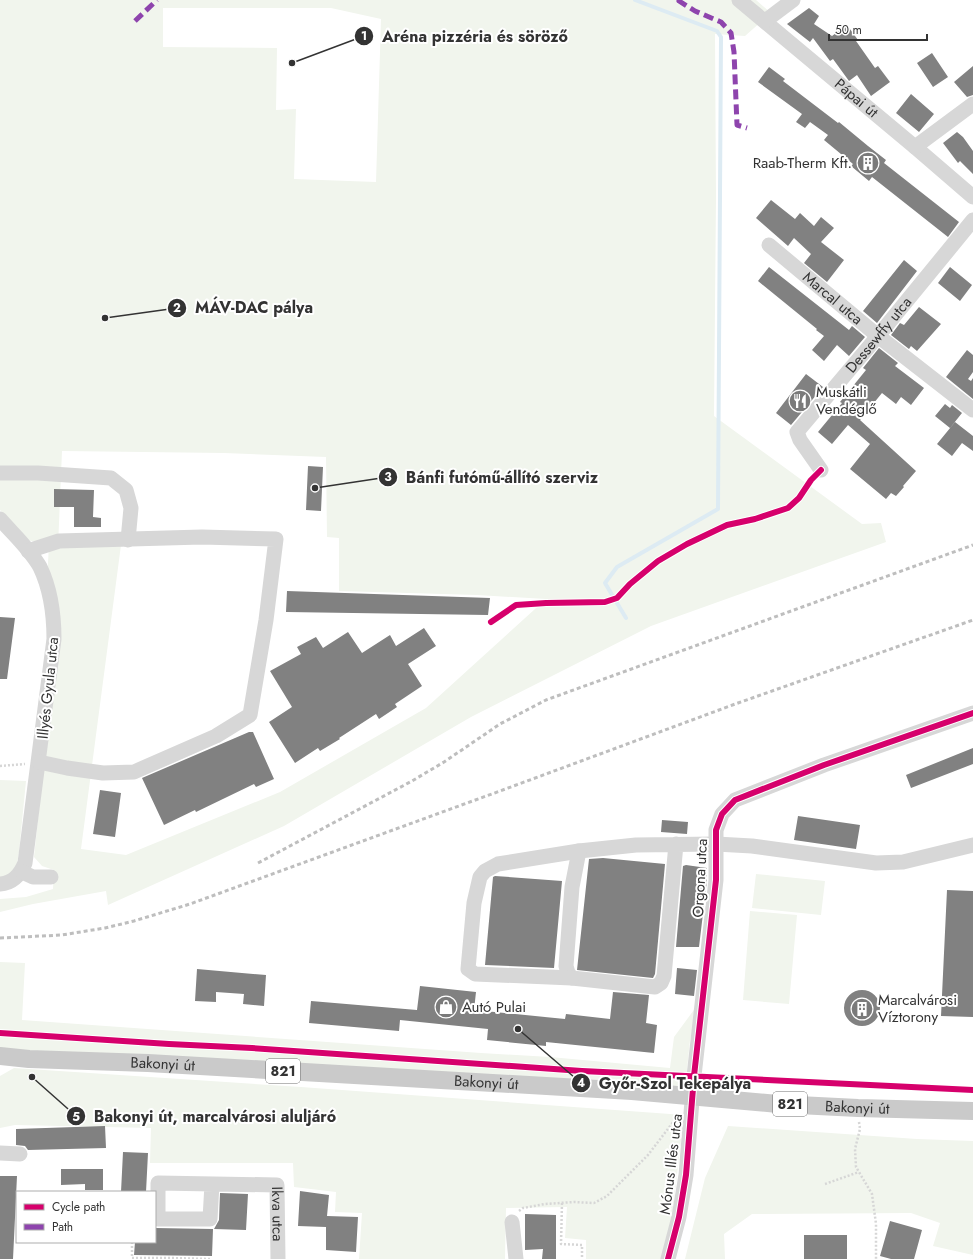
<svg xmlns="http://www.w3.org/2000/svg" width="973" height="1259" font-family="Jost,sans-serif">
<rect width="100%" height="100%" fill="#fff"/>
<!-- green -->
<path fill="#f1f5ed" fill-rule="evenodd" d="M0,0H756L771,13L745,36L715,34L716,198L714,416L862,524L881,523L886,542L651,626L471,717L284,826L108,905L106,891L33,904L0,912V899L26,897L53,889L54,870L42,866L34,857L57,641L46,600L49,544L26,540L0,510ZM331,8L381,19L376,182L294,179L296,109L276,110L277,48L163,47V8ZM62,451L224,453L326,457L327,537L339,538V591L477,595L546,599L426,708L280,792L126,855L81,849L121,545L58,547Z
M0,780L26,781L19,852L16,871L0,881Z
M756,874L825,881L821,915L752,908Z
M750,911L797,915L789,1004L743,1000Z
M0,962L25,963L22,1020L481,1053L550,1057L670,1068L674,1037L699,1003L690,1040L687,1069L686,1091L0,1051Z
M14,1068L301,1087L684,1115L670,1235L662,1259H586V1240L565,1238L567,1207L506,1208L505,1259H359L362,1213L335,1212L336,1192L294,1187L293,1163H150L151,1128L15,1125L0,1128V1076Z
M728,1126L917,1139L973,1141V1255L933,1246L940,1223L911,1213L752,1214L724,1234L725,1259H685L705,1178Z"/>
<g fill="none" stroke-linecap="round" stroke-linejoin="round">
<!-- stream -->
<path stroke="#ddebf3" stroke-width="4" d="M626,618L605,583L617,567L718,509L721,37L717,31L635,0"/>
</g>
<!-- building -->
<path fill="#818181" d="M809,8L819,16L814,24L832,36L847,25L858,40L856,41L875,68L878,66L890,82L871,96L857,75L849,81L833,59L830,61L813,38L810,42L787,24Z
M932,53L948,77L933,87L917,63Z
M973,66V95L967,97L954,82Z
M769,67L785,79L783,81L838,123L839,122L868,146L886,160L884,163L959,222L948,237L872,177L869,181L851,166L853,164L824,140L828,135L810,122L805,128L796,122L802,114L758,82Z
M911,94L934,114L919,132L896,113Z
M957,132L963,137L973,151V174L960,161L958,163L943,143Z
M771,200L795,219L800,213L814,226L821,217L834,228L821,242L844,260L827,282L804,263L811,254L794,238L788,246L756,218Z
M904,260L917,271L877,323L863,311Z
M769,267L849,330L852,326L865,337L849,356L837,345L824,361L812,350L824,336L816,330L817,329L758,281Z
M950,267L972,285L960,301L938,283Z
M919,307L941,324L917,351L911,346L909,349L891,335L900,323L904,325Z
M879,348L898,363L895,366L924,388L911,405L901,397L896,404L882,393L860,420L916,471L903,486L904,487L896,496L891,493L886,499L850,469L870,444L848,425L832,444L818,432L842,403L840,402L866,370L863,368Z
M967,350L973,355V372L968,379L971,381L973,378V399L946,377Z
M806,374L823,387L791,425L776,413Z
M945,404L950,408L952,405L962,413L950,428L935,416Z
M955,422L973,436V451L962,443L952,456L937,444Z
M308,466L323,467L321,511L306,510Z
M54,489L94,490L93,517L101,518V527H74V507H54Z
M287,591L490,598L488,615L286,612Z
M0,617L15,618L7,679H0Z
M424,628L436,646L408,664L422,686L395,704L397,707L379,719L376,714L339,738L340,739L320,751L318,748L295,763L269,722L292,707L270,671L301,654L297,647L316,637L323,648L348,632L362,653L390,635L396,646Z
M249,732H253L274,779L256,787L254,784L196,812L195,810L164,825L142,778Z
M973,748V764L911,788L906,775Z
M100,790L121,793L115,837L93,834Z
M798,816L860,825L856,849L794,840Z
M662,820L688,822L687,834L661,832Z
M603,858L665,864L655,974L653,978L577,970L589,859Z
M686,865L707,868V880L699,947H676L683,866Z
M495,876L562,881L554,968L485,965L493,877Z
M947,890L973,891V1017L941,1016Z
M677,968L697,970L694,996L675,994Z
M197,969L266,975L264,1006L243,1004L244,994L216,992V1002L195,1001Z
M420,986L476,992L474,1010L565,1019L566,1014L610,1019L613,992L649,995L646,1023L657,1025L654,1053L546,1042V1046L487,1040L488,1029L400,1020L399,1031L309,1023L311,1001L417,1010Z
M844 1008a18 18 0 1 1 36 0a18 18 0 1 1-36 0Z
M105,1126L106,1148L28,1150L25,1146L16,1145V1129Z
M123,1152L148,1153L146,1192H121Z
M61,1169H103V1190H85V1184L61,1185Z
M0,1176H17L13,1259H0Z
M300,1191L329,1195L327,1216L358,1217L356,1252L326,1250V1227L298,1226Z
M220,1193L248,1194L246,1230L214,1229L219,1220Z
M525,1214L556,1215V1259H542L543,1249L525,1250Z
M890,1221L922,1230L914,1259H891L880,1256Z
M155,1228L213,1229L212,1256L134,1255L135,1242H155Z
M804,1235H847V1259H804Z"/>
<g fill="none" stroke-linecap="round" stroke-linejoin="round">
<!-- path -->
<path stroke="#d6d6d6" stroke-width="2.5" stroke-dasharray="2 2" stroke-linecap="butt" d="M0,766L25,764
M859,1122L860,1129L855,1149L856,1167L872,1194L876,1224V1259
M825,1184L859,1172
M562,1203L561,1244L582,1245V1259
M519,1211L523,1208L545,1204L574,1202L594,1203L607,1196L648,1155L677,1117
M132,1242V1258H170L210,1259"/>
<!-- minor -->
<g stroke="#d7d7d7" stroke-width="15">
<path id="s1" d="M739,0L915,147L973,197"/>
<path d="M765,21L793,0"/>
<path d="M915,147L973,104"/>
<path id="s2" d="M769,245L878,336L973,410"/>
<path id="s3" d="M821,470L800,440L797,432L878,336L973,220"/>
<path d="M0,473H38L111,478L126,490L131,508L128,540"/>
<path d="M0,519C13,534 30,549 40,567C51,590 54,614 54,639L25,863C20,875 13,883 0,884"/>
<path d="M28,551L59,541L202,537L276,539L266,620L250,715L216,736L134,772L103,773L67,768L39,762"/>
<path d="M676,844L664,976L661,983L655,987L572,978L568,973L566,966L572,887L579,851L636,845L716,844L752,846L876,863L903,862L973,845"/>
<path d="M22,872L33,877H51"/>
<path d="M572,978L475,974L468,969L474,903L480,877L485,871L498,864L579,851"/>
<path d="M0,1153L20,1154"/>
<path id="s4" d="M212,1184L210,1219H158V1183L277,1185L278,1259"/>
<path d="M512,1222L516,1259"/>
<path d="M668,1259L679,1217L686,1175L694,1076L716,880V830L722,814L735,800L824,765L973,713"/>
</g>
<!-- major -->
<path stroke="#cacaca" stroke-width="18" id="s5" d="M0,1056L29,1059L148,1063L632,1091L778,1104L858,1108L973,1111"/>
<!-- rail -->
<path stroke="#bebebe" stroke-width="3" stroke-dasharray="4 3" stroke-linecap="butt" d="M258,863L412,781L444,762L500,724L546,700L973,545
M0,938L62,935L105,928L134,921L190,904L500,791L738,703L973,620"/>
<!-- quiet -->
<path stroke="#8e44ad" stroke-width="5" stroke-dasharray="10 5" stroke-linecap="butt" d="M680,0L679,1L695,11L721,22L731,33L734,52L737,125L747,128
M135,21L157,0"/>
<!-- cycleway casing -->
<g stroke="#fff" stroke-width="8">
<path id="cycleway" d="M491,622L516,605L546,603L605,602L617,598L630,584L658,561L687,544L727,525L755,519L788,508L799,498L811,480L821,470
M0,1033L169,1044L252,1048L582,1071L973,1090
M668,1259L679,1217L686,1175L694,1076L716,880V830L722,814L735,800L824,765L973,713"/>
</g>
<!-- cycleway -->
<use href="#cycleway" stroke="#d6006c" stroke-width="6"/>
</g>
<!-- icons -->
<defs>
<g id="building-disc" transform="scale(1.15)"><circle r="9.5" fill="#7a7a7a" stroke="#fff"/><path d="M-4-6H4V6H1V3H-1V6H-4ZM-2.5-4.3h1.7v1.8h-1.7ZM.8-4.3h1.7v1.8H.8ZM-2.5-1h1.7V.8h-1.7ZM.8-1h1.7V.8H.8Z" fill="#fff"/></g>
<g id="restaurant-disc" transform="scale(1.15)"><circle r="9.5" fill="#7a7a7a" stroke="#fff"/><path d="M-5-6h1v4h1v-4h1v4h1v-4h1v5L-1.5 .5V6h-2V.5L-5-1ZM5-6V6H3V1.5H1.5Q1.5-4 5-6Z" fill="#fff"/></g>
<g id="shop-disc" transform="scale(1.15)"><circle r="9.5" fill="#7a7a7a" stroke="#fff"/><path d="M-5-2.5h2.3a2.7 3.5 0 0 1 5.4 0H5L5.5 6h-11ZM-1.5-2.5h3a1.5 2.3 0 0 0-3 0Z" fill="#fff"/></g>
</defs>
<g fill-rule="evenodd">
<use href="#building-disc" x="868" y="163"/>
<use href="#restaurant-disc" x="800" y="401"/>
<use href="#shop-disc" x="446" y="1007"/>
<use href="#building-disc" x="862" y="1009"/>
</g>
<g text-anchor="middle" stroke-width="4" stroke-linejoin="round" paint-order="stroke">
<!-- shield labels -->
<g fill="#fff" stroke="#707070" stroke-width="1">
<rect x="266" y="1059" width="34" height="24" rx="3"/>
<rect x="773" y="1092" width="34" height="24" rx="3"/>
</g>
<g font-size="14" font-weight="bold" fill="#333">
<text x="283" y="1076">821</text>
<text x="790" y="1109">821</text>
</g>
<!-- street labels -->
<g font-size="15" fill="#333" stroke="#fff">
<text dy="5" stroke="none"><textPath href="#s1" startOffset="153">Pápai út</textPath></text>
<text dy="5" stroke="none"><textPath href="#s2" startOffset="83">Marcal utca</textPath></text>
<text dy="5" stroke="none"><textPath href="#s3" startOffset="172">Dessewffy utca</textPath></text>
<text transform="translate(48 688) rotate(-84)" y="5">Illyés Gyula utca</text>
<text transform="translate(700 878) rotate(-87)" y="5">Orgona utca</text>
<text dy="5" stroke="none"><textPath href="#s5" startOffset="163">Bakonyi út</textPath></text>
<text dy="5" stroke="none"><textPath href="#s5" startOffset="487">Bakonyi út</textPath></text>
<text dy="5" stroke="none"><textPath href="#s5" startOffset="859">Bakonyi út</textPath></text>
<text transform="translate(671 1164) rotate(-83)" y="5">Mónus Illés utca</text>
<text dy="5" stroke="none"><textPath href="#s4" startOffset="271">Ikva utca</textPath></text>
</g>
<!-- poi labels -->
<g font-size="15" fill="#333" stroke="#fff" text-anchor="start">
<text x="852" y="168" text-anchor="end">Raab-Therm Kft.</text>
<text x="816" y="397">Muskátli<tspan x="816" dy="17">Vendéglő</tspan></text>
<text x="878" y="1005">Marcalvárosi<tspan x="878" dy="17">Víztorony</tspan></text>
<text x="462" y="1012">Autó Pulai</text>
</g>
</g>
<!-- callouts -->
<path fill="none" stroke="#333" stroke-width="1.5" d="M292 63L364 36M105 318L177 308M315 488L388 477M518 1029L581 1083M32 1077L76 1116"/>
<g fill="#333" stroke="#fff" stroke-width="1.5">
<circle cx="292" cy="63" r="4"/>
<circle cx="105" cy="318" r="4"/>
<circle cx="315" cy="488" r="4"/>
<circle cx="518" cy="1029" r="4"/>
<circle cx="32" cy="1077" r="4"/>
<circle cx="364" cy="36" r="10"/>
<circle cx="177" cy="308" r="10"/>
<circle cx="388" cy="477" r="10"/>
<circle cx="581" cy="1083" r="10"/>
<circle cx="76" cy="1116" r="10"/>
</g>
<g font-size="12" text-anchor="middle" font-weight="bold" fill="#fff">
<text x="364" y="40">1</text>
<text x="177" y="312">2</text>
<text x="388" y="481">3</text>
<text x="581" y="1087">4</text>
<text x="76" y="1121">5</text>
</g>
<g font-size="16" text-anchor="middle" font-weight="bold" fill="#333" stroke="#fff" stroke-width="4" stroke-linejoin="round" paint-order="stroke">
<text x="475" y="42">Aréna pizzéria és söröző</text>
<text x="254" y="313">MÁV-DAC pálya</text>
<text x="502" y="483">Bánfi futómű-állító szerviz</text>
<text x="675" y="1089">Győr-Szol Tekepálya</text>
<text x="215" y="1122">Bakonyi út, marcalvárosi aluljáró</text>
</g>
<!-- legend -->
<rect x="16" y="1191" width="140" height="52" fill="#ffffff" stroke="#adadad"/>
<rect x="24" y="1204" width="20" height="6" fill="#d6006c" stroke="#adadad"/>
<text x="52" y="1211" font-size="12" fill="#333333">Cycle path</text>
<rect x="24" y="1224" width="20" height="6" fill="#8e44ad" stroke="#adadad"/>
<text x="52" y="1231" font-size="12" fill="#333333">Path</text>
<!-- scale -->
<path d="M829 34v6h98v-6" fill="none" stroke="#333333" stroke-width="2"/>
<text x="835" y="34" font-size="12" fill="#333333" stroke="#ffffff" stroke-width="3" paint-order="stroke">50 m</text>
</svg>
